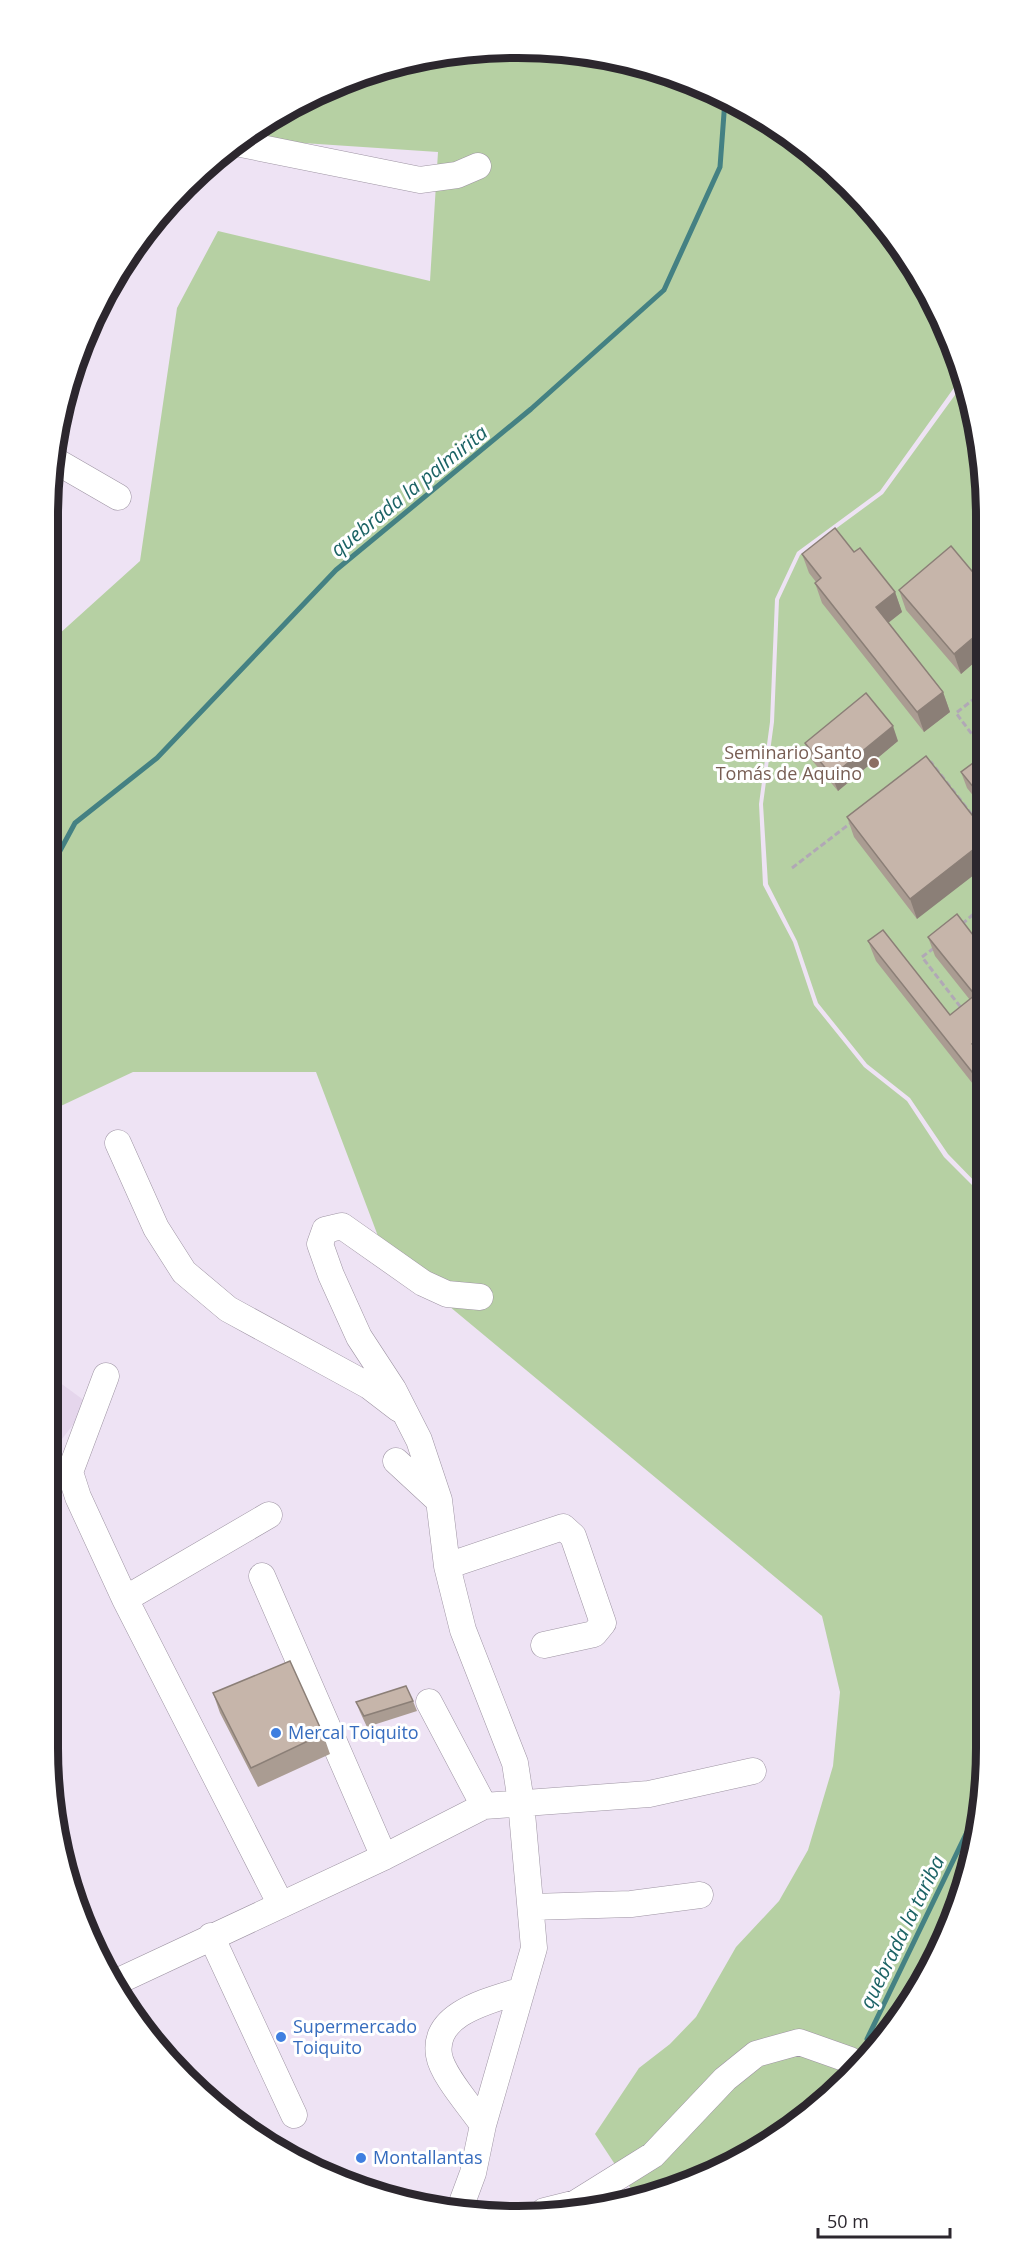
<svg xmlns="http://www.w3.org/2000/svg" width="1034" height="2264" font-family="'Open Sans',sans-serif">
<rect width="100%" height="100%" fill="#eee3f4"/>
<!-- built -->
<path fill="#e5d6ec" d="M48,1374L89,1404L48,1457Z"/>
<!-- green -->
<path fill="#b6d0a3" d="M517,48L608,57L696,84L802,145L889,231L950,337L961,378L880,491L797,552L775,599L770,722L759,804L763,885L793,942L814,1005L864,1067L907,1101L944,1157L984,1197L986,1747L977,1838L950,1926L869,2056L751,2153L667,2191L637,2198L595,2134L639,2068L670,2044L696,2017L736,1947L779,1901L808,1850L833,1766L840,1692L822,1616L384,1252L316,1072H133L48,1112V644L140,561L177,308L218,231L430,281L438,152L242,139C288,101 368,68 425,57C455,51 487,51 517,48Z
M963,384L982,455L984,1191L948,1154L910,1098L867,1064L818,1003L797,941L768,884L763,804L774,722L779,600L800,555L883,494Z"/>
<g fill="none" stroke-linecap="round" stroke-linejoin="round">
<!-- stream -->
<path stroke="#448183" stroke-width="5" d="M48,873L75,823L157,758L336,570L531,409L664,290L720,167L725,100
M867,2039L980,1805"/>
<!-- minor casing -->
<g stroke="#9e94a3" stroke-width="27">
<path id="minor" d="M236,143L420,180L457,175L478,166
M54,460L118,497
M118,1143L156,1228L184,1272L228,1309L369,1386L399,1409
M106,1376L70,1472L78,1497L125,1599L281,1905
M396,1461L436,1498
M447,1566L563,1527L573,1536L603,1623L594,1634L544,1645
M262,1576L384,1857
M125,1599L269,1515
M429,1702L484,1806
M531,1907L631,1904L700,1895
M211,1936L294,2115
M112,1984L384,1857L484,1806L649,1794L753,1771
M483,2125C471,2107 442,2075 439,2055C432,2012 493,2000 522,1990
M460,2208L473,2173L483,2125L534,1948L521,1802L515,1763L463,1630L447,1566L439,1500L419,1440L393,1389L359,1337L331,1275L320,1244L325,1230L342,1226L423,1283L447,1294L480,1297
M544,2211L576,2203L653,2155L725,2079L756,2054L799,2042L850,2060L857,2067"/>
</g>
<!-- path -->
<path stroke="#b1a8b6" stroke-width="3" stroke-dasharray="6 3" stroke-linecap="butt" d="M983,692L956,713L983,749
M929,763L931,762L983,829
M792,868L852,822
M962,924L983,906
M934,948L922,957L962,1009"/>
<!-- minor -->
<use href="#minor" stroke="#fff" stroke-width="26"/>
</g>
<!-- wall -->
<path fill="#aa9c92" d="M854,552L895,592L902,612L888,623L943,692L950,712L924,732L822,603L815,583L816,582L809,573L802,554Z
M982,583L983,655L961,674L906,610L899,590Z
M898,741L838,791L810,758L805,743Z
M926,756L917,919L854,837L847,817Z
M983,759V808L967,788L961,772Z
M928,937L983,948L984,1098L876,961L868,941L950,1015L970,1000L935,956Z
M213,1693L323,1734L330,1754L258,1787L220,1713Z
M413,1701L417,1711L367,1727L360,1712L356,1702Z"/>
<!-- shaded-wall -->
<path fill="#8b7f77" d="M895,592L902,612L883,627L876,607Z
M982,630L983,655L961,674L954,654Z
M943,692L950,712L924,732L917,712Z
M893,726L898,741L838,791L832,776Z
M983,842V868L917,919L910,899Z
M984,1035V1060L972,1044Z"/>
<!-- building -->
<path fill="#c6b5aa" stroke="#8b7f77" stroke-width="1.5" d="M835,528L854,552L860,548L895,592L876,607L943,692L917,712L815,583L821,578L802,554Z
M951,546L982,583V630L954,654L899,590Z
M866,693L893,726L832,776L805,743Z
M926,756L983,829V842L910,899L847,817Z
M981,757L983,759V799L961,772Z
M957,914L983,948L984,1035L972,1044L984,1059V1087L868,941L883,930L950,1015L975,995L928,937Z
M290,1661L323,1734L251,1768L213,1693Z
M406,1686L413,1701L364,1716L356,1702Z"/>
<!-- markers -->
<circle fill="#8d6e63" stroke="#fff" stroke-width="2" cx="874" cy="763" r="6"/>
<g fill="#3f7fe0" stroke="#fff" stroke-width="2">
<circle cx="276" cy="1733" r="6"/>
<circle cx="281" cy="2037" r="6"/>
<circle cx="361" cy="2158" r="6"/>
</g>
<g text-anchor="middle" stroke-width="6" stroke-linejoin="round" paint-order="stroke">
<!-- education labels -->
<g font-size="18" fill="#785e54" stroke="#fff" text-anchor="end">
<text x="862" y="759">Seminario Santo<tspan x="862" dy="21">Tomás de Aquino</tspan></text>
</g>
<!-- shop labels -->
<g font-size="18" fill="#366cbe" stroke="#fff" text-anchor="start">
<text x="288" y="1739">Mercal Toiquito</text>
<text x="293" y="2033">Supermercado<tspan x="293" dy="21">Toiquito</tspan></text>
<text x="373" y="2164">Montallantas</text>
</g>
<!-- water labels -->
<g font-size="20" font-style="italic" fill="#1b6365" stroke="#fff">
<text transform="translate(409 491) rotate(-39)" y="7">quebrada la palmirita</text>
<text transform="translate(902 1932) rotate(-64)" y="7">quebrada la tariba</text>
</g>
</g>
<!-- crop -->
<path d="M0 0H1034V2264H0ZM516 58H518A458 458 0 0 1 976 516V1748A458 458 0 0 1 518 2206H516A458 458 0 0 1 58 1748V516A458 458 0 0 1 516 58Z" fill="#fff" fill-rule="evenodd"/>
<path fill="none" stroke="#2c272e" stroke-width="8" d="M516 58H518A458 458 0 0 1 976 516V1748A458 458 0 0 1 518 2206H516A458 458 0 0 1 58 1748V516A458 458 0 0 1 516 58Z"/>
<!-- scale -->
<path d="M818 2228v9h132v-9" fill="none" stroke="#2c272e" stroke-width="3"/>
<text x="827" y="2228" font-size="18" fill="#2c272e" stroke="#ffffff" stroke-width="4.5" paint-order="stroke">50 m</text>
</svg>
